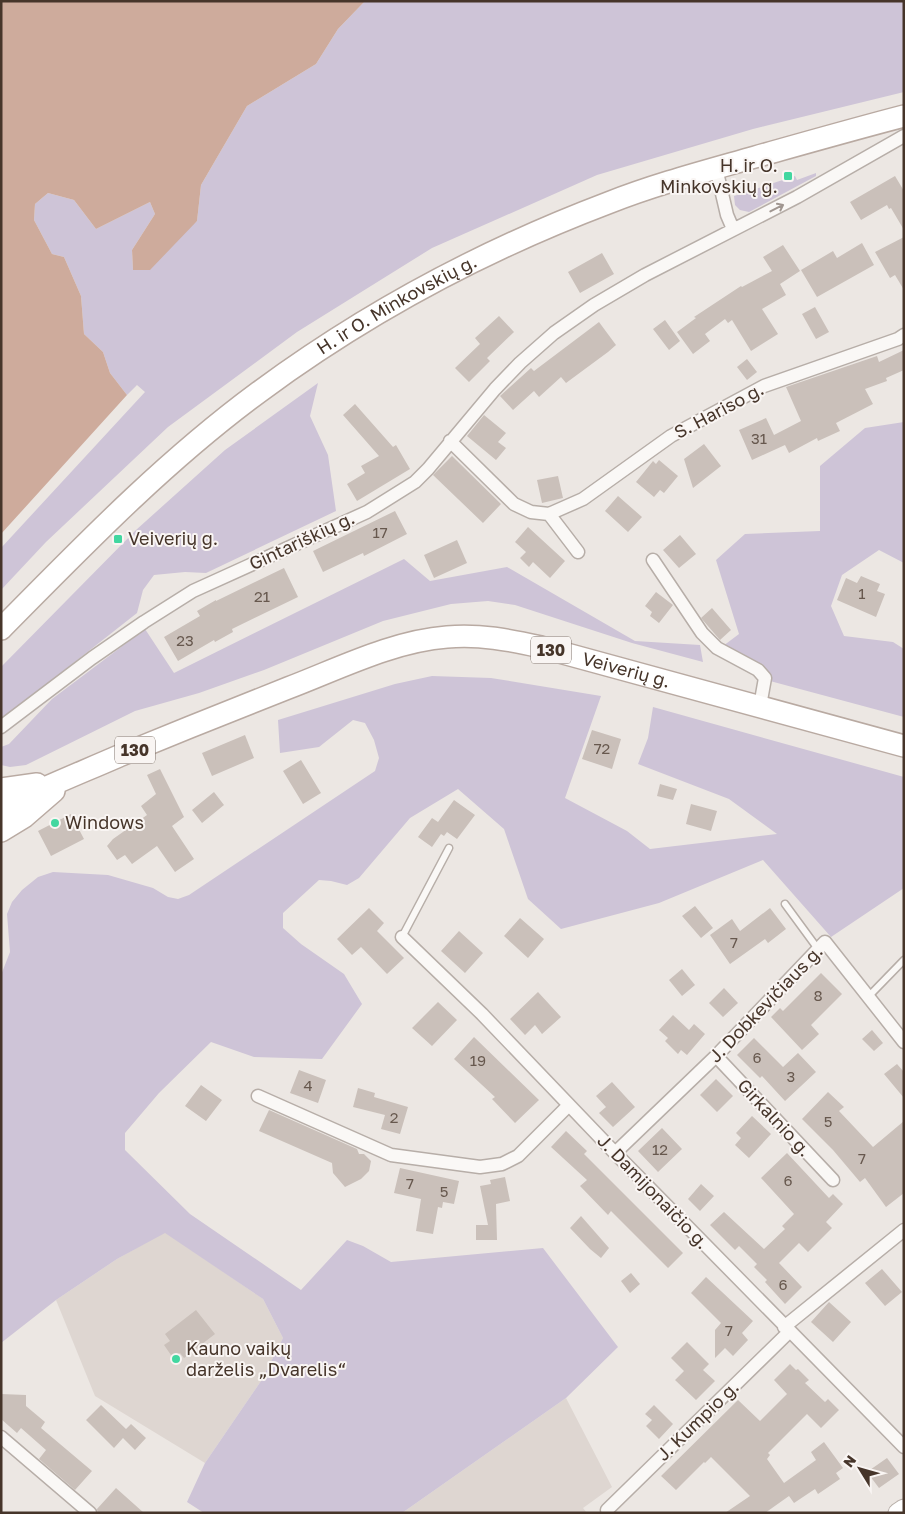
<svg xmlns="http://www.w3.org/2000/svg" width="905" height="1514" font-family="'Golos Text',sans-serif">
<rect width="100%" height="100%" fill="#ece7e3"/>
<!-- built -->
<path fill="#ded6d1" d="M165,1232L263,1299L283,1338L261,1381L205,1463L95,1396L56,1300L117,1259Z
M566,1398L612,1487L583,1508L587,1513H402Z"/>
<!-- green -->
<path fill="#cec4d7" d="M365,1H904V92L753,129L597,175L432,248L297,332L168,427L46,542L1,590V548L145,392L137,385L127,395L110,373L103,352L84,334L81,296L64,257L52,254L34,220L35,204L48,193L74,200L96,229L150,202L155,214L132,250L133,270L197,221L201,185L247,106L316,64L338,29Z
M816,173V176L749,212L740,210L735,205L734,196L795,176L797,180Z
M318,383L310,416L328,455L336,511L206,573L185,572L154,575L143,590L137,613L1,720V667L136,530L225,450Z
M904,422V563L879,550L842,575L831,606L844,636L893,642L904,649V717L770,681L723,646L739,634L716,560L745,534L820,531V466L865,428Z
M404,559L430,581L507,567L635,641L700,645L703,662L632,643L515,605L488,601L451,604L383,621L264,670L199,693L135,711L26,765L10,767L1,765V747L9,744L52,699L145,629L174,673Z
M432,676L491,678L601,696L565,798L627,831L650,849L777,834L729,799L638,764L648,738L653,707L904,777V888L831,937L763,860L659,903L561,929L528,899L504,829L458,789L410,818L359,878L347,885L331,881L319,880L283,913V928L301,944L344,974L362,1004L322,1059L254,1057L211,1042L159,1093L125,1133V1150L190,1214L301,1290L347,1240L363,1246L391,1262L543,1248L618,1347L566,1398L402,1513H204L187,1502L205,1463L261,1381L283,1338L263,1299L165,1233L117,1259L56,1300L1,1343V975L10,952L7,914L12,902L22,890L38,877L53,872L108,875L153,888L168,897L178,899L189,895L375,771L379,758L374,740L365,723L353,720L319,747L280,753L278,720L395,684Z"/>
<!-- water -->
<path fill="#ceab9c" d="M1,1H365L338,29L316,64L247,106L201,185L197,221L150,270H133L132,250L155,214L150,202L96,229L74,200L48,193L35,204L34,220L52,254L64,257L81,296L84,334L103,352L110,373L127,395L1,534Z"/>
<!-- building -->
<path fill="#cac0ba" d="M895,176L904,191V230L891,208L889,209L887,205L861,220L850,202Z
M904,237V290L895,275L890,278L875,252Z
M862,243L874,265L817,297L801,270L833,251L837,258Z
M783,245L800,271L780,284L786,295L762,309L778,334L751,351L732,320L728,323L725,319L705,334L710,341L693,354L677,332L696,318L694,317L741,286L742,287L772,271L763,257Z
M602,253L614,274L580,293L568,272Z
M815,307L829,332L816,339L802,314Z
M499,316L514,332L487,358L490,361L469,382L455,368L480,344L475,338Z
M665,320L680,341L669,350L653,329Z
M599,322L616,345L608,352L566,383L561,377L539,397L534,391L513,410L500,396L531,368L534,371Z
M904,350V370L886,378L887,381L865,389L873,404L836,423L840,431L818,441L817,438L789,453L785,445L752,460L739,430L766,418L774,435L801,421L786,387L877,356L879,362Z
M747,359L757,372L747,380L737,367Z
M355,404L393,447L396,445L410,469L357,501L347,484L365,473L361,466L379,456L343,415Z
M484,415L506,433L498,442L506,448L496,460L467,436Z
M704,444L721,466L693,488L684,459Z
M452,456L501,504L483,523L433,475Z
M659,460L678,476L664,493L660,490L654,497L636,482L653,461L656,464Z
M558,476L563,498L542,503L537,480Z
M618,496L642,517L628,532L605,511Z
M395,511L407,534L364,556L363,553L323,572L313,551Z
M528,527L565,561L550,578L533,562L529,567L520,558L526,552L515,542Z
M680,535L696,554L679,568L663,550Z
M457,540L467,563L434,578L424,555Z
M284,568L298,597L232,629L233,632L215,642L214,640L178,661L164,637L200,616L197,611L216,600V601Z
M861,576L880,584L877,591L885,594L876,617L837,600L846,578L857,583Z
M656,592L673,605L659,623L650,616L652,612L645,606Z
M712,608L731,630L720,640L701,618Z
M592,730L621,739L612,769L582,759Z
M245,735L254,758L212,776L202,753Z
M301,760L321,793L303,804L283,771Z
M160,769L184,817L172,826L194,859L175,872L157,846L132,864L125,855L117,860L107,846L113,839L147,815L141,806L156,794L147,775Z
M660,784L677,789L673,800L657,796Z
M214,792L224,805L202,823L192,810Z
M454,800L475,815L457,839L447,832L444,836L441,834L432,847L418,837L432,818L438,822Z
M691,804L717,811L711,831L686,824Z
M71,814L84,839L51,856L38,831Z
M695,906L713,928L701,938L682,916Z
M369,908L384,923L377,931L404,958L387,974L361,947L352,955L337,939Z
M770,908L786,929L768,943L765,939L730,964L710,935L732,919L740,931Z
M520,918L544,939L528,958L504,936Z
M459,931L483,953L465,973L441,951Z
M682,969L695,985L682,996L669,980Z
M821,973L842,994L811,1025L819,1034L802,1050L771,1017L780,1008L783,1011Z
M724,988L738,1003L723,1017L709,1003Z
M538,992L561,1017L542,1034L535,1025L525,1035L510,1019Z
M438,1002L457,1020L432,1046L412,1028Z
M673,1015L689,1030L694,1024L705,1034L687,1055L681,1050L678,1054L665,1041L668,1038L659,1030Z
M872,1030L883,1043L874,1051L862,1039Z
M474,1037L539,1100L515,1123L492,1099L495,1097L454,1059Z
M754,1038L783,1067L798,1053L816,1072L785,1101L762,1076L760,1078L737,1055Z
M897,1064L904,1072V1098L884,1074Z
M299,1070L326,1080L318,1103L290,1093Z
M716,1079L733,1096L717,1112L700,1095Z
M612,1082L635,1107L613,1127L599,1113L606,1107L596,1096Z
M201,1085L222,1100L206,1121L185,1106Z
M358,1088L375,1093L374,1097L408,1107L400,1134L381,1129L385,1115L353,1107Z
M828,1092L844,1107L839,1111L873,1147L904,1121V1193L886,1207L865,1178L860,1182L833,1150L802,1119Z
M269,1110L357,1149L359,1154H364L371,1161L369,1171L361,1179L345,1187L333,1173L332,1163L259,1131Z
M752,1116L771,1134L749,1158L735,1145L741,1138L736,1133Z
M662,1128L682,1149L658,1172L638,1151Z
M566,1131L587,1151L584,1154L683,1253L668,1268L611,1211L608,1215L580,1186L587,1180L551,1147Z
M787,1153L829,1198L833,1194L843,1204L826,1222L832,1228L808,1252L799,1243L779,1263L802,1287L785,1304L765,1282L767,1280L754,1267L757,1264L739,1246L735,1250L710,1225L724,1212L764,1249L785,1229L782,1226L794,1214L761,1178Z
M400,1168L459,1181L454,1204L443,1202L442,1208L438,1207L433,1234L416,1231L421,1199L394,1193Z
M505,1177L510,1201L496,1204L497,1240H476V1225H488L480,1186L491,1184L490,1180Z
M701,1184L714,1196L700,1211L688,1199Z
M581,1216L609,1248L601,1258L590,1249L570,1228Z
M882,1269L902,1292L885,1306L865,1283Z
M631,1273L640,1284L630,1293L621,1281Z
M706,1277L753,1321L742,1333L748,1340L733,1356L725,1348L715,1358V1330L721,1323L691,1293Z
M829,1302L851,1322L833,1342L811,1322Z
M196,1310L215,1334L184,1358L180,1353L173,1358L164,1345L170,1341L165,1334Z
M687,1342L709,1364L703,1370L715,1381L696,1400L675,1380L684,1371L671,1358Z
M790,1364L796,1370L798,1369L809,1380L805,1383L825,1402L828,1399L839,1410L821,1428L807,1414L768,1453L770,1455L767,1459L784,1483L816,1460L811,1452L824,1442L843,1468L836,1473L840,1479L818,1494L815,1489L794,1503L789,1496L765,1513H725L750,1496L711,1457L705,1463L704,1462L676,1490L661,1476L738,1400L760,1421L787,1394L774,1380Z
M1,1394L26,1395V1406L45,1422L41,1428L92,1471L75,1490L39,1459L46,1450L21,1428L17,1433L1,1419Z
M101,1405L126,1429L131,1424L146,1438L135,1450L123,1438L114,1448L86,1420Z
M654,1405L673,1424L659,1439L646,1426L652,1420L645,1414Z
M887,1458L899,1474L879,1488L867,1472Z
M116,1488L144,1513H98L97,1509Z"/>
<g fill="none" stroke-linecap="round" stroke-linejoin="round">
<!-- lane casing -->
<g stroke="#b7aea8" stroke-width="9">
<path id="lane" d="M785,904L818,949
M402,937L449,848
M868,997L904,960"/>
</g>
<!-- street casing -->
<g stroke="#b7aea8" stroke-width="15">
<path id="street" d="M716,168L727,215L733,229
M450,441L514,504L531,512L549,514L578,552
M549,514L583,499L671,436L764,386L898,339L904,335
M653,560L702,633L717,648L758,670L765,678L760,706
M1,727L92,658L144,622L193,591L367,512L415,482L428,469L495,389L520,363L554,333L594,305L645,275L797,197L904,136
M402,937L482,1014L615,1153L904,1447
M716,1056L833,1180
M258,1096L391,1155L480,1167L502,1164L518,1156L569,1105
M615,1153L716,1056L825,942L904,1042
M784,1327L904,1230
M1,1437L90,1513
M607,1510L789,1332"/>
</g>
<!-- secondary casing -->
<g stroke="#b7aea8" stroke-width="21">
<path id="secondary" d="M898,1513L904,1509"/>
</g>
<!-- primary casing -->
<g stroke="#b9aaa2" stroke-width="24">
<g id="primary">
<path id="s1" d="M1,629C83,546 164,462 259,392C366,313 484,250 608,203C656,184 706,171 755,157C805,143 854,129 904,116"/>
<path d="M1,789L37,784"/>
<path id="s2" d="M1,808C40,789 80,773 119,756C175,733 232,710 288,688C338,669 393,641 447,637C479,634 510,640 541,647L904,746"/>
<path d="M1,831L24,817L54,791"/>
</g>
</g>
<!-- lane -->
<use href="#lane" stroke="#faf8f6" stroke-width="6"/>
<!-- street -->
<use href="#street" stroke="#faf8f6" stroke-width="12"/>
<!-- secondary -->
<use href="#secondary" stroke="#fff" stroke-width="19"/>
<!-- primary -->
<use href="#primary" stroke="#fff" stroke-width="21"/>
</g>
<!-- one-way arrows -->
<defs><path id="oneway-shaft" d="M-6 0H5M1.5-3L5.5 0L1.5 3" fill="none" stroke-width="1.6" stroke-linecap="round" stroke-linejoin="round" transform="scale(1.25)"/></defs>
<use stroke="#a09690" href="#oneway-shaft" transform="translate(777 208) rotate(-27)"/>
<!-- markers -->
<g fill="#42d7a0" stroke="#f9f5f3" stroke-width="2">
<rect x="783" y="171" width="10" height="10" rx="2.5"/>
<rect x="113" y="534" width="10" height="10" rx="2.5"/>
<circle cx="55" cy="823" r="5"/>
<circle cx="176" cy="1359" r="5"/>
</g>
<g text-anchor="middle" stroke-width="4" stroke-linejoin="round" paint-order="stroke">
<!-- number labels -->
<g font-size="15" fill="#67584e">
<text x="759" y="444">31</text>
<text x="380" y="538">17</text>
<text x="862" y="599">1</text>
<text x="262" y="602">21</text>
<text x="185" y="646">23</text>
<text x="602" y="754">72</text>
<text x="734" y="948">7</text>
<text x="818" y="1001">8</text>
<text x="757" y="1063">6</text>
<text x="478" y="1066">19</text>
<text x="791" y="1082">3</text>
<text x="308" y="1091">4</text>
<text x="394" y="1123">2</text>
<text x="828" y="1127">5</text>
<text x="660" y="1155">12</text>
<text x="862" y="1164">7</text>
<text x="788" y="1186">6</text>
<text x="410" y="1189">7</text>
<text x="444" y="1197">5</text>
<text x="783" y="1290">6</text>
<text x="729" y="1336">7</text>
</g>
<!-- shield labels -->
<g fill="#f9f5f3" stroke="#7c6f66" stroke-width="1">
<rect x="531" y="636.5" width="40" height="27" rx="4"/>
<rect x="115" y="736.5" width="40" height="27" rx="4"/>
</g>
<g font-size="16" font-weight="bold" fill="#46352a">
<text x="551" y="656">130</text>
<text x="135" y="756">130</text>
</g>
<!-- poi labels -->
<g font-size="18" fill="#46352a" stroke="#f9f5f3" text-anchor="start">
<text x="778" y="172" text-anchor="end">H. ir O.<tspan x="778" dy="21">Minkovskių g.</tspan></text>
<text x="128" y="545">Veiverių g.</text>
<text x="65" y="829">Windows</text>
<text x="186" y="1355">Kauno vaikų<tspan x="186" dy="21">darželis „Dvarelis“</tspan></text>
</g>
<!-- street labels -->
<g font-size="18" fill="#46352a" stroke="#f9f5f3">
<text dy="6" stroke="none"><textPath href="#s1" startOffset="514">H. ir O. Minkovskių g.</textPath></text>
<text transform="translate(719 411) rotate(-28)" y="6">S. Hariso g.</text>
<text transform="translate(302 541) rotate(-25)" y="6">Gintariškių g.</text>
<text dy="6" stroke="none"><textPath href="#s2" startOffset="662">Veiverių g.</textPath></text>
<text transform="translate(766 1004) rotate(-46)" y="6">J. Dobkevičiaus g.</text>
<text transform="translate(774 1118) rotate(47)" y="6">Girkalnio g.</text>
<text transform="translate(653 1192) rotate(46)" y="6">J. Damijonaičio g.</text>
<text transform="translate(698 1421) rotate(-44)" y="6">J. Kumpio g.</text>
</g>
</g>
<!-- border -->
<rect width="905" height="1514" fill="none" stroke="#46352a" stroke-width="5"/>
<!-- north arrow -->
<g transform="translate(860 1469) rotate(307)" stroke="#f9f5f3" stroke-width="4" paint-order="stroke">
<path d="M0-4L9 19L0 12L-9 19Z" fill="#46352a"/>
<text y="-8" font-size="14" font-weight="bold" text-anchor="middle" fill="#46352a">N</text>
</g>
</svg>
